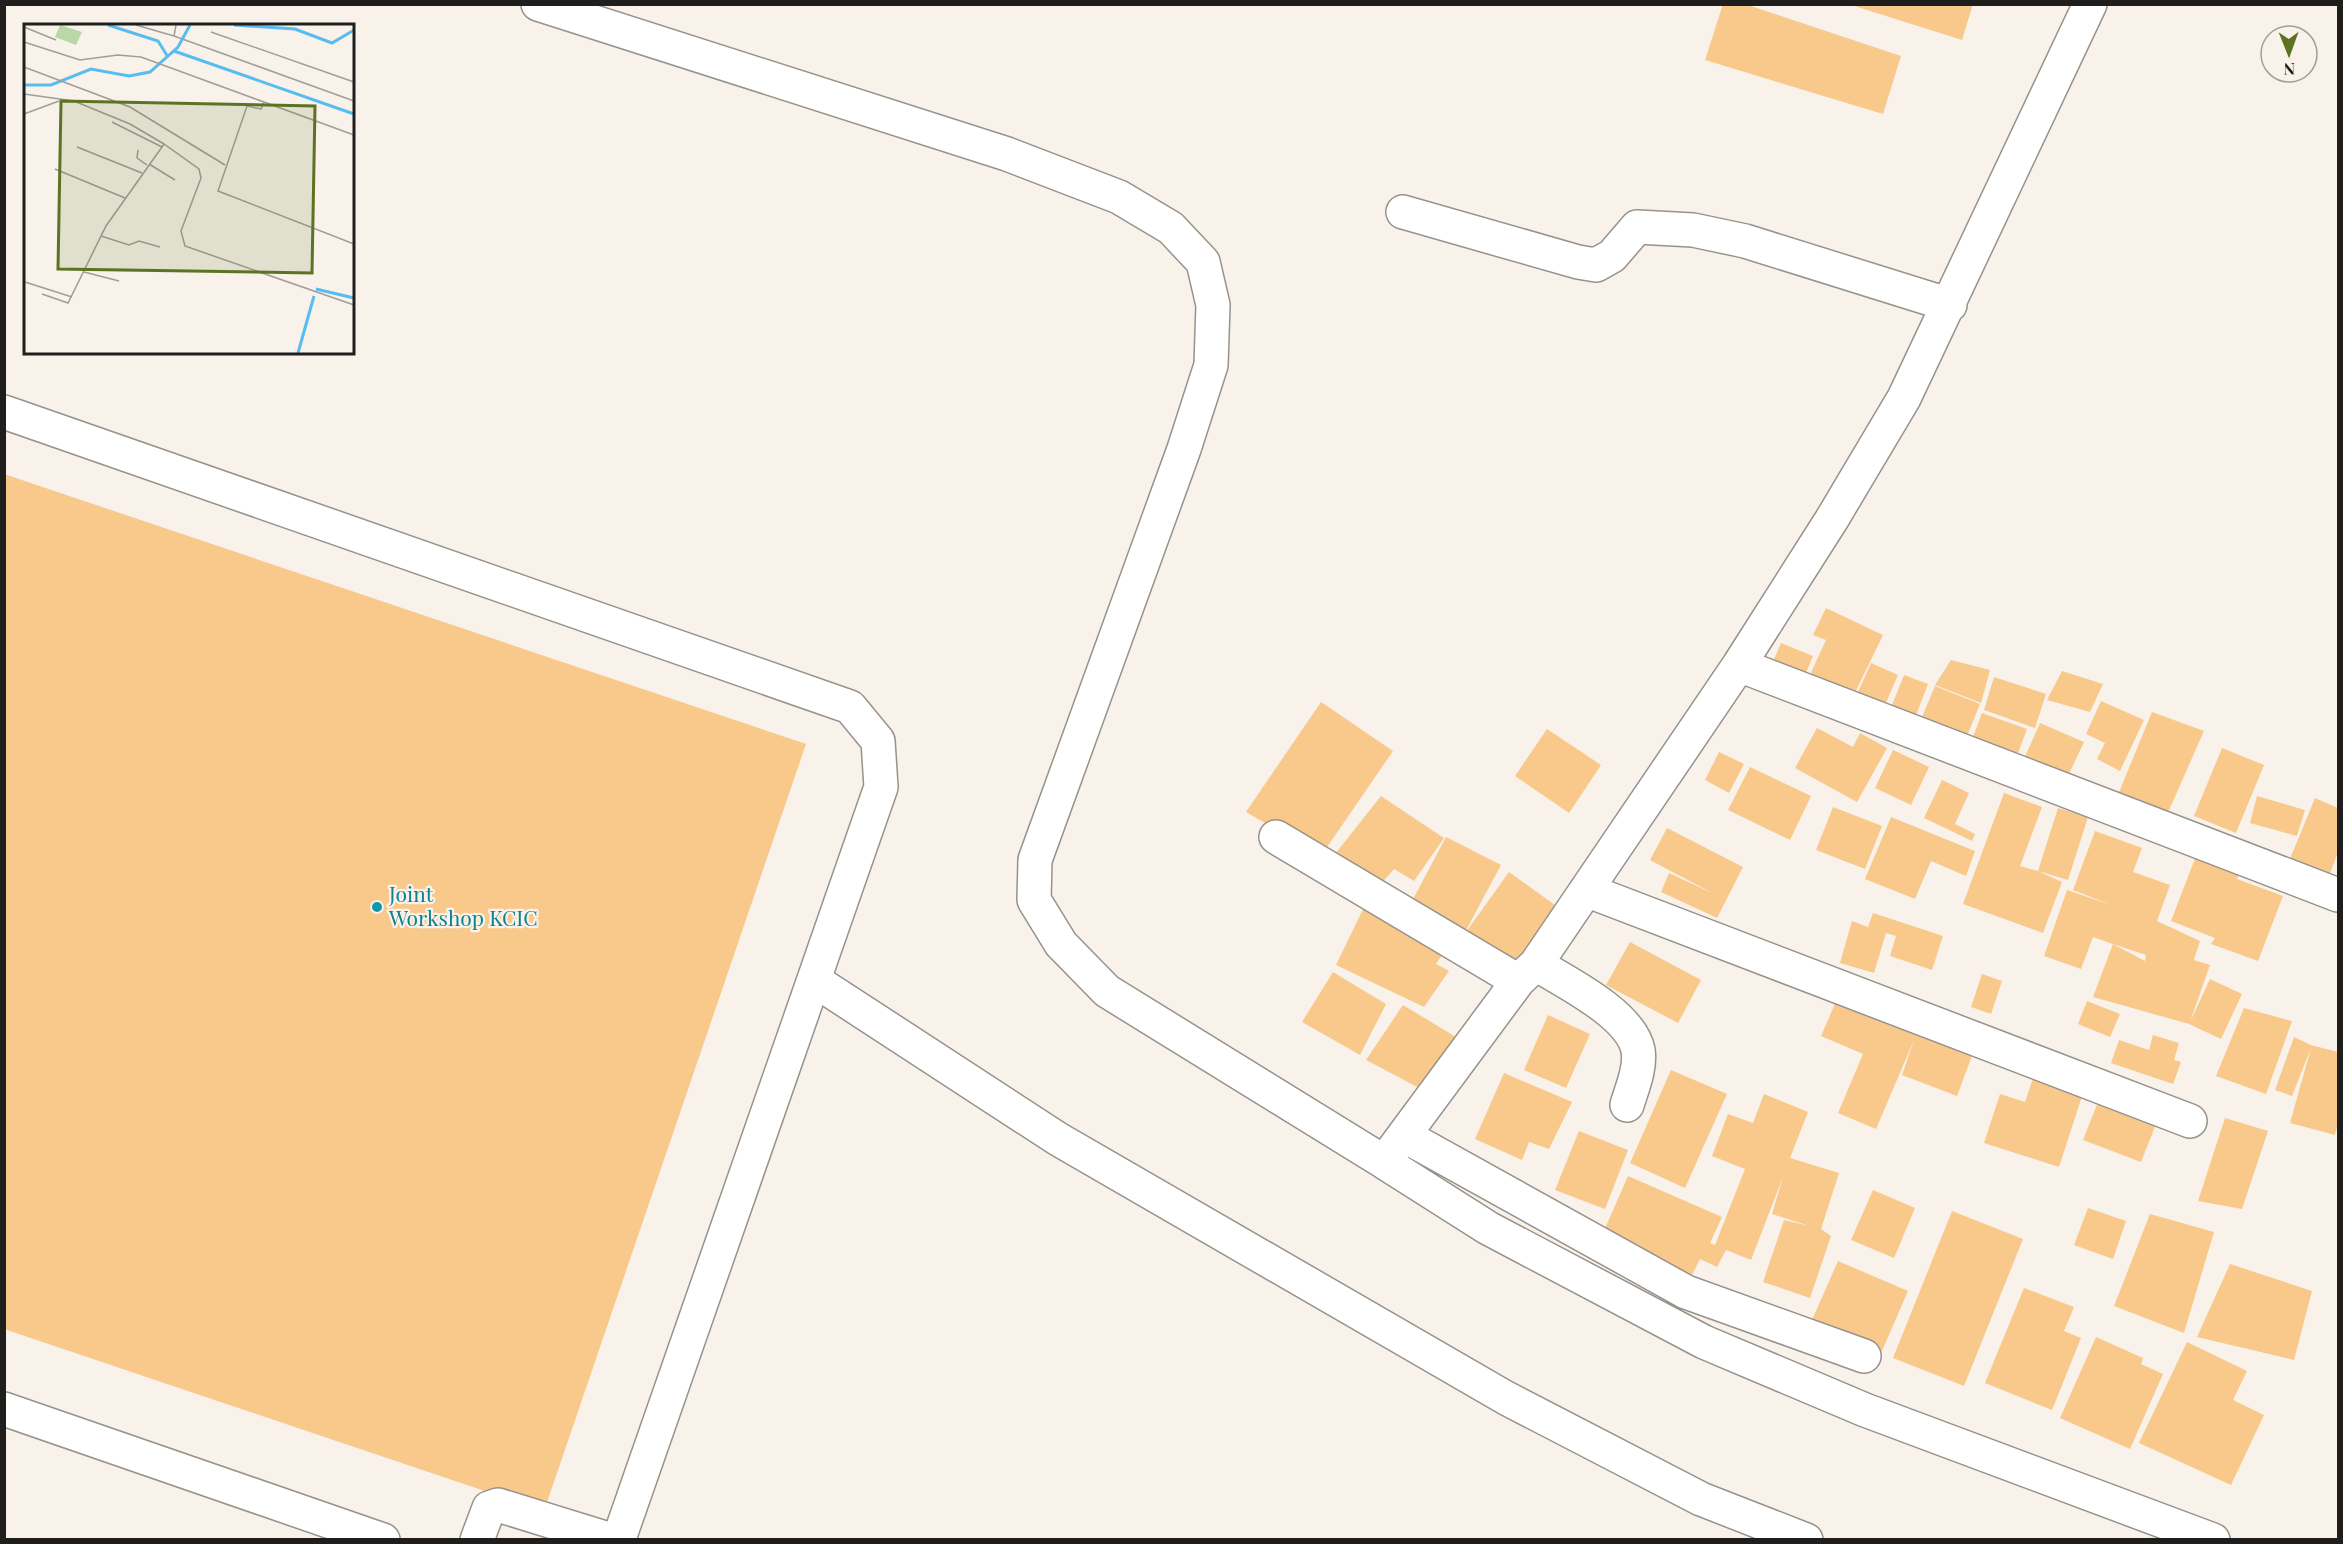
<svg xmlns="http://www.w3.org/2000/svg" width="2343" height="1544" font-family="'Playfair Display',serif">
<rect width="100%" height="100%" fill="#f8f2eb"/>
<!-- building -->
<path fill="#f8c98a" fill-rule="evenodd" d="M1723,4H1745L1901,56L1883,114L1705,60Z
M1848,4H1973L1962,40Z
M4,474L806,744L544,1511L4,1329Z
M1826,608L1883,635L1853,697L1809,677L1826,640L1813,635Z
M1781,643L1813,656L1804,678L1772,664Z
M1951,660L1990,670L1981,703L1935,685Z
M1871,663L1898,675L1885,705L1857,694Z
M2062,671L2103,684L2090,712L2047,700Z
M1904,675L1928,684L1916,715L1892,705Z
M1994,677L2046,694L2035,728L1984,710Z
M1935,686L1980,704L1967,736L1922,717Z
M2101,701L2144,720L2120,771L2097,759L2105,743L2086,734Z
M1321,702L1393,751L1321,856L1246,812Z
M2152,712L2204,731L2166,817L2117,797Z
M1982,713L2027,729L2018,753L1973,737Z
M2040,723L2084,742L2067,778L2024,759Z
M1817,728L1853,747L1860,733L1887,748L1857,802L1795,768Z
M1547,729L1601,765L1569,813L1515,776Z
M2222,748L2264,765L2236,833L2194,816Z
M1893,750L1929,767L1911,805L1875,788Z
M1719,752L1744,764L1729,793L1705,780Z
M1750,767L1811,796L1790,840L1728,810Z
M1942,780L1969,793L1955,824L1975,834L1972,841L1924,818Z
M2004,793L2042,807L2020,866L2038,871L2062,882L2043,933L1963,904Z
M1381,796L1444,838L1414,881L1394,869L1379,886L1335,854Z
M2257,796L2305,810L2297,836L2250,823Z
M2315,798L2338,808V852L2327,881L2287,866Z
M1833,807L1882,826L1865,869L1816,850Z
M2058,808L2088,817L2068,880L2038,871Z
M1891,817L1975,851L1966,876L1931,861L1915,899L1865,879Z
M1667,828L1743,867L1717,918L1661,892L1669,873L1714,894L1650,860Z
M2095,831L2142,848L2133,872L2170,885L2157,921L2200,941L2194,960L2210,965L2190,1022L2210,979L2242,994L2221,1039L2189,1024L2093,997L2113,944L2093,937L2081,969L2044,956L2067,890L2111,905L2073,890ZM2113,944L2146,955L2145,961Z
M1446,837L1501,865L1464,934L1410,905Z
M2196,856L2240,872L2237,879L2283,896L2258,961L2211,944L2215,938L2171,921Z
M1509,872L1566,913L1523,973L1466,932Z
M1366,903L1446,949L1436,964L1449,971L1424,1007L1336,965Z
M1873,913L1943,936L1932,970L1890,956L1896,936L1886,933L1874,973L1840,963L1852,921L1868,927Z
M1630,942L1701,980L1678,1023L1606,985Z
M1333,972L1386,1004L1360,1055L1302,1022Z
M1982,974L2002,981L1991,1014L1971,1007Z
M1837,999L1973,1053L1957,1096L1902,1075L1914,1040L1876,1129L1838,1113L1863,1054L1821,1036Z
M2087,1001L2120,1014L2110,1037L2078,1024Z
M1403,1005L1456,1037L1423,1090L1366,1060Z
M2244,1008L2292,1021L2266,1094L2216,1076Z
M1548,1015L1590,1034L1566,1088L1524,1070Z
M2153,1035L2179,1043L2174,1060L2181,1062L2173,1084L2111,1063L2119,1040L2149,1050Z
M2294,1037L2311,1045L2338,1052V1123L2335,1135L2290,1123L2311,1048L2292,1096L2275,1090Z
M1671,1070L1727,1094L1685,1188L1630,1163Z
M1504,1073L1572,1102L1549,1149L1529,1142L1522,1160L1475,1139Z
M2034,1075L2084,1090L2059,1167L1984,1143L2000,1094L2025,1102Z
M2102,1092L2160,1114L2141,1162L2083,1140Z
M1764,1094L1808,1112L1790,1158L1839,1173L1821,1229L1831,1236L1810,1298L1763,1282L1784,1220L1810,1226L1772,1214L1783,1177L1751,1260L1726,1250L1717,1267L1700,1259L1692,1275L1603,1233L1628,1176L1722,1217L1710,1243L1715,1245L1745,1169L1712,1156L1728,1114L1753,1123Z
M2225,1118L2268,1131L2242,1209L2198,1201Z
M1579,1131L1628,1150L1605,1209L1555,1190Z
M1873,1190L1915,1208L1894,1258L1851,1240Z
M2088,1208L2126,1221L2113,1259L2074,1245Z
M1952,1211L2023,1239L1964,1386L1893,1358Z
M2150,1214L2214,1232L2184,1333L2114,1306Z
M1838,1261L1908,1291L1882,1351L1812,1320Z
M2230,1264L2312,1291L2294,1360L2197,1337Z
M2024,1288L2074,1307L2064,1331L2081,1338L2052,1410L1985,1383Z
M2096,1337L2143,1358L2141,1364L2163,1374L2130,1449L2060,1418Z
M2187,1342L2247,1371L2233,1400L2264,1415L2231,1485L2139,1443Z"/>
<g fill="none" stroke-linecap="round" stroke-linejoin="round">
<!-- minor casing -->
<g stroke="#97928b" stroke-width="36">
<path id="minor" d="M538,4L1007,154L1119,197L1171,228L1203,262L1213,305L1211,365L1184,449L1035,860L1034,900L1061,944L1107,991L1384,1162L1518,981L1536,964L1739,665L1832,519L1904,398L2090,4
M1403,212L1578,262L1596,265L1612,256L1637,227L1693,230L1745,241L1950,305
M4,412L850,707L878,741L881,787L621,1533L614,1538H605L498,1505L489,1508L477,1540
M1739,665L2338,895
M1276,837L1518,981
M1586,890L2190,1121
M1536,964C1565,982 1631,1014 1638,1050C1641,1068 1632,1088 1627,1105
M814,980L1058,1139L1506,1398L1701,1499L1806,1540
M1405,1136L1686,1292L1864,1356
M1384,1162L1488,1228L1704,1342L1865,1410L2213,1540
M4,1409L383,1540"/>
</g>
<!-- minor -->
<use href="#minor" stroke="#fff" stroke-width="33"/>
</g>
<!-- markers -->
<circle fill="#0f9aa8" stroke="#f8f2eb" stroke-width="2" cx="377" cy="907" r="6"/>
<g text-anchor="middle" stroke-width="4.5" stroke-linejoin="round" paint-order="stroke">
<!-- culture labels -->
<g font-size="21" fill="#0d838f" stroke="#f8f2eb" text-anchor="start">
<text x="389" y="902">Joint<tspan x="389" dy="24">Workshop KCIC</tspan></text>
</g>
</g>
<!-- overview -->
<g transform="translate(24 24)">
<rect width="330" height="330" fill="#f8f2eb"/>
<path d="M36,1L58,8L52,21L31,13Z" fill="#b9d7a7"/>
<path fill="none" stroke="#57bdf0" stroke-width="3" d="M84,1L134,17L144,33M210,1L271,5L308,19L330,6M150,27L330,90M0,61H27L67,45L105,52L126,48L154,23L166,1M292,265L330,274M274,329L290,272"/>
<path fill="none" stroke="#a29d98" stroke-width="1.5" d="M112,1L150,12M152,1L150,12L330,77M0,3L32,16M187,8L330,58M0,18L56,36L94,31L117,33L330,111M0,43L106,83L201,141M0,70L50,77L106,100L140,120M240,78L237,85L223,82L194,167L330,220M0,90L35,77M88,98L138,123L140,120L175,145L177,154L157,207L161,222L330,281M53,123L118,149M114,126L113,134L123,141M125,140L151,156M31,145L101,174M77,212L105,221L115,217L136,223M60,248L95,257M1,258L48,273M18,270L44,279L82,202L138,123"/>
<path fill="#5c7324" fill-opacity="0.15" stroke="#5c7324" stroke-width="3" d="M37,77L291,82L288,249L34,245Z"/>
<rect width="330" height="330" fill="none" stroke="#201e1c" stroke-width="3"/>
</g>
<!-- border -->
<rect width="2343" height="1544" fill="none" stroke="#201e1c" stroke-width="12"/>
<!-- north arrow -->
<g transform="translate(2289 54) rotate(179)"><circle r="28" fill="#f8f2eb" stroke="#a29d98" stroke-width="1.5"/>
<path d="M0-4.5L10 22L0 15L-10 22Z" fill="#5c7324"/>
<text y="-9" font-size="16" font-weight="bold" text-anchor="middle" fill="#201e1c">N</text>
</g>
</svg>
